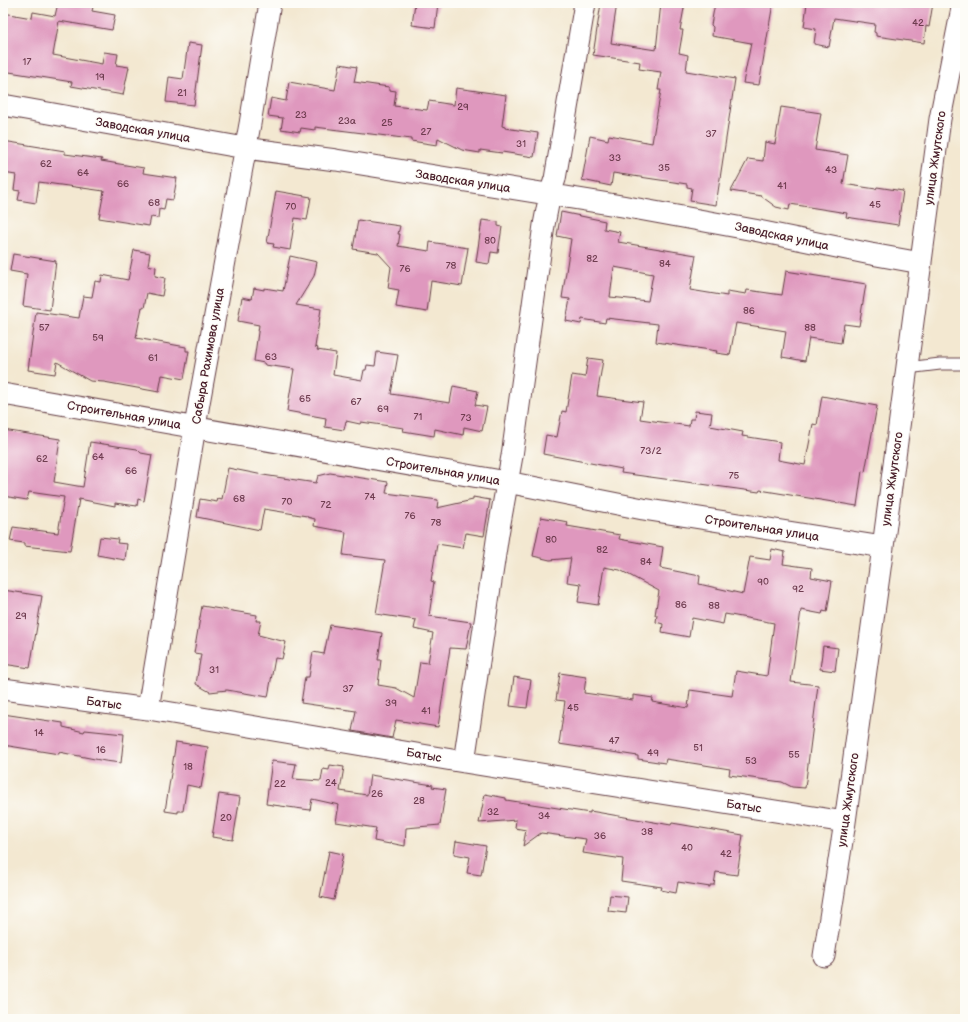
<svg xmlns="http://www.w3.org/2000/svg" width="968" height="1022" font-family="'Balsamiq Sans',sans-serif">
<rect width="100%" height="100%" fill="#fdfcf7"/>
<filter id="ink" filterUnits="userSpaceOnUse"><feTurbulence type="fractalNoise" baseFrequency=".025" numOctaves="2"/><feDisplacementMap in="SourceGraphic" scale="8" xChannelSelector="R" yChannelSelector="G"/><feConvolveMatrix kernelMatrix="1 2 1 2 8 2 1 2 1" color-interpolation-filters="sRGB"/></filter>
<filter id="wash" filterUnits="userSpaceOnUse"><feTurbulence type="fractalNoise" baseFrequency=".012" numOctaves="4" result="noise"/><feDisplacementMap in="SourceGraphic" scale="16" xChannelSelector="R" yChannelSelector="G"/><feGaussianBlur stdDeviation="0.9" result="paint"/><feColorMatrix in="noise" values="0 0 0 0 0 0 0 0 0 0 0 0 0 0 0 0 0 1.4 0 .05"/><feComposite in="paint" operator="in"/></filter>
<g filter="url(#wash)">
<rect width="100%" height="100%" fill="#f3e8d1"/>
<g id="blocks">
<!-- building -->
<path fill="#df98be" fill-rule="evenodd" d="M58,3H94L92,11L115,15L112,30L59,21L53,55L102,64L104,52L118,54L116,65L129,67L123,95L71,86L72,82L3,71V13L32,18L33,12L55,16Z
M415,3H438L435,28L412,25Z
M601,3H617L611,43L656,50L661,3H685L680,30H683L679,53L688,55L686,71L735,79L716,205L690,201L692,188L687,187V184L613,173L611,186L582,180L590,136L608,140L609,135L652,143L661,90H658L661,72L639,69L640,62L593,55Z
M715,3H773L759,85L743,83L751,43L712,36L713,27L711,25Z
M807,3H933L929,27L926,26L924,43L876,36V33L874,32L875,24L834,18L829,47L814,44L816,29L804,27Z
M188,43L202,45L194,105L166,102L169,77L183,79Z
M340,64L357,67L354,82L389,87V90L396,91L394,106L427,110L429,101L454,105L456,88L506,95L502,126L505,127V128L538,133L534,157L502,152V153L480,150V153L462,150L438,138L437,145L411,141V139L315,127V130L301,128L300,132L281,129L283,118L268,116L271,98L286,101L289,82L335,90Z
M781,107L821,113L815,150L848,155L843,184L876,189L877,187L903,191L898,225L846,217L847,213L790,204L789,210L776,207L761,196L731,191L748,159L763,161L765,142L775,144Z
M3,141L65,151V154L102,159L101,161L144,168L143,173L177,178L173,200L166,199L164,210L159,209L158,218L151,217L149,226L99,218L104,191L39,182L36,203L18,200L20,191L14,190L16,175L3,173Z
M276,191L311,197L307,220L295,218L290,250L273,247L274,244L267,243Z
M561,212L605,221L604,229L620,232L618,242L696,255L690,290L727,296V291L746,294L747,290L782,295L786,271L866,284L859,326L844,324L841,343L809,338L805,361L782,357L786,331L736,323L730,355L716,353L717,351L656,342L658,324L606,318L605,323L582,319L581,324L566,321L570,299L562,298L571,239L557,236ZM614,267L653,274L648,301L610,297Z
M358,220L400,226L398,234H400L398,246L429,251L430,242L468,248L462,286L431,281L427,312L396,307L399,290L388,288L391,267L378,253L353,249Z
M482,220L498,222V226L502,227L498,253L491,252L489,264L476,262Z
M134,250L150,253L148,265L156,267L155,276L165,278L162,296L147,293L144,308L142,307L136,338L186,347V351H189L184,379L162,375L159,392L104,382L90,381L57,362L55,374L28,370L36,312L79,318L83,296L92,297L95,281L101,282L102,275L128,280Z
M13,254L56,261L50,310L23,306L27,274L10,271Z
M290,256L317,262L314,276L296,305L321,309L315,347L318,348L317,350L336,353L333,375L362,380L364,370H366L367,365L375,366L377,352L398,355L391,394L450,403L453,386L478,391L475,405L487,407L482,431L464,427L463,435L435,429L434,436L403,431L404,428L361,422L360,424L346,421L344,430L325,427L326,418L287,411L294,369L265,365L264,363L254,361L259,325L238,321L242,297L252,299L254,288L264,290V288L283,291Z
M588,358L603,360L597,396L643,402L640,419L689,426L690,419H694L695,411L712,413L710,426L743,432L742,436L780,442L778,460L805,465L813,424L817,425L822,396L877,406L865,472L862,471L857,506L760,490L759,492L621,473L622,469L543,454L546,435L557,437L562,411L566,412L572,375L585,377Z
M3,430L60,439L54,482L83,487L90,442L137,449L141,453L152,455L144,501L138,499L137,506L115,503V506L79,499L70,551L24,546V543L10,541L13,527L58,533L64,497L29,492L27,500L3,496Z
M228,468L263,475L316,483L318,476L330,473L388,482L386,493L438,500L437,508L473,500V497L490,500L484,536L466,533L463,548L437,544L431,581L434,582L429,616L471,622L466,649L450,648L438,727L396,720L392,738L352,731L356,711L301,703L305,677H309L313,652L324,654L330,625L382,633L378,660H381L378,685L396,688L414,698L420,662L428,663L433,633L414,629L416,620L376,614L385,560L343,555L346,532L314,526L315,519L307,517V516L264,509L260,530L197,517L200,499L217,502L218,498L222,499Z
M541,517L568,522L567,526L620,535L619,539L663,547L660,568L700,576L699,584L743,594L750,557L770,560L772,549L785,552L783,564L812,568L811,577L832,581L827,612L823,611L822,614L801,610L791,682L818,685L805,788L792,787L782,782L729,775L730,769L666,759L665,763L638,759V756L559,744L565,701L556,700L560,673L586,677L584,693L633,700V695L653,698L652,702L688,708L690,690L732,696L736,671L767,676L774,623L725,614L723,624L692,618L689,637L662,632L663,624L656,622L657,615H655L659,591L620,570L604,567L598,605L578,602L581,584L567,582L571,558L550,560L533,556Z
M100,537L118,539L117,543L127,544L125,560L97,555Z
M3,590L42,596L30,668L3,664Z
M202,606L257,615L256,621H261L258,635L286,642L282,659L275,658L268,697L227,690L210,692L196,684L201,654L194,653Z
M823,646L838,648L835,671L820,669Z
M514,677L531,680L527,708L510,706Z
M3,714L63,723V727L84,732L85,730L124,734L121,763L105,761L59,752V754L3,745Z
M176,742L208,747L201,788L187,785L183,811H178V813L165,811Z
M272,761L296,764L293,779L321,781L323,769L329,770L330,765L344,767L340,791L367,795L370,775L433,785L432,787L446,789L440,825L406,828L405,846L390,843V844L374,841L376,828L336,822L339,805L312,799L310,810L266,804Z
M219,794L240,797L233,840L212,837Z
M485,794L506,798V800L590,813V811L671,825L672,823L743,835L737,875L716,872L714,885H710V887L678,882L676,893L661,890L662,887L621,881L623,859L583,853L586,839L541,833L523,846L526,830L515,828L516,820L479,823Z
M456,841L486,846L481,875L467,873L470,857L454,854Z
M329,851L343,854L334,900L320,897Z
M610,895L628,897L626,913L608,911Z"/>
</g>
</g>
<g filter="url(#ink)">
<use href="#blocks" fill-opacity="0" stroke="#633d44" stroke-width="1"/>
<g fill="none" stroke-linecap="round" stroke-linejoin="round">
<!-- lane casing -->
<g stroke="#633d44" stroke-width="13">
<path id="lane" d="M907,368L940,364H965"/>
</g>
<!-- street casing -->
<g stroke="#633d44" stroke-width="23">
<path id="street" d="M3,105L245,148L336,160L622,206L754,230L871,254L921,263
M3,394L507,482L643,509L883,547
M3,689L148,709L464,762L845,822
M148,709L199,403L250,124L270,3
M464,762L498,534L512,456L544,225L550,194L555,179L585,3
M824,956L845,822L883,547L940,119L963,3"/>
</g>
<!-- lane -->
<use href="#lane" stroke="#fff" stroke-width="11"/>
<!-- street -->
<use href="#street" stroke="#fff" stroke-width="21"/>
</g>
</g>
<g text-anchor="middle" stroke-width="3" stroke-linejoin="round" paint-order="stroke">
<!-- number labels -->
<g font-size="10" fill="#6f3d50">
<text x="918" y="26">42</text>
<text x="27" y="65">17</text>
<text x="100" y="80">19</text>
<text x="182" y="96">21</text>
<text x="463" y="110">29</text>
<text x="301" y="118">23</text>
<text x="347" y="124">23а</text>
<text x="387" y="126">25</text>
<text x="426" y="135">27</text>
<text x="711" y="137">37</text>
<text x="521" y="147">31</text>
<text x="615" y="161">33</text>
<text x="46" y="167">62</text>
<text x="664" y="171">35</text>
<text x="831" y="173">43</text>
<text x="83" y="176">64</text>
<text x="123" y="187">66</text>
<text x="782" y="189">41</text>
<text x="154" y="206">68</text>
<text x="875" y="208">45</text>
<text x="291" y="210">70</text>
<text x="490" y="244">80</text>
<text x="592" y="262">82</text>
<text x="665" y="267">84</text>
<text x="451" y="269">78</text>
<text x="405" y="272">76</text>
<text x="749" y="314">86</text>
<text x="44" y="331">57</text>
<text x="810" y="331">88</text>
<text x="98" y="341">59</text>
<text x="271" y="360">63</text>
<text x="153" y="361">61</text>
<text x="305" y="402">65</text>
<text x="356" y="405">67</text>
<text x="383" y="412">69</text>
<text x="418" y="420">71</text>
<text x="466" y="421">73</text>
<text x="651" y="454">73/2</text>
<text x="98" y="460">64</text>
<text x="42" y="462">62</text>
<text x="131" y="474">66</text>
<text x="734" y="479">75</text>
<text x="370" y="500">74</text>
<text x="239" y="502">68</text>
<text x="287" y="505">70</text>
<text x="326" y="508">72</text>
<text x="410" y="519">76</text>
<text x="436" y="526">78</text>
<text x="551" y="543">80</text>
<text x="602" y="553">82</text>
<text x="646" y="565">84</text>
<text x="763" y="585">90</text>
<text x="798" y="592">92</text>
<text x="681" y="608">86</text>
<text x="714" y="609">88</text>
<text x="21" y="619">29</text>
<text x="214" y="673">31</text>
<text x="348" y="692">37</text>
<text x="391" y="706">39</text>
<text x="573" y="711">45</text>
<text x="426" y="714">41</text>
<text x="39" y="736">14</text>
<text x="614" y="744">47</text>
<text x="698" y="751">51</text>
<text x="101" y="753">16</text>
<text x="653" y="756">49</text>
<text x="794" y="758">55</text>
<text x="751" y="764">53</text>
<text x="188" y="770">18</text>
<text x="331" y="786">24</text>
<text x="280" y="787">22</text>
<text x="377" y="797">26</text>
<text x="419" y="804">28</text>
<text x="493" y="815">32</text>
<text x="544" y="819">34</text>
<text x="226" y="821">20</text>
<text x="647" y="835">38</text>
<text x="600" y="839">36</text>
<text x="687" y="851">40</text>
<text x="726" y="857">42</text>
</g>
<!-- street labels -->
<g font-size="12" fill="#4a1f2b" stroke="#fdfcf7">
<text transform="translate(143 130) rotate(10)" y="4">Заводская улица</text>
<text transform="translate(935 158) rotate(-82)" y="4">улица Жмутского</text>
<text transform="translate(463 181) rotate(9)" y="4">Заводская улица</text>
<text transform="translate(782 236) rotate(12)" y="4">Заводская улица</text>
<text transform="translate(208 356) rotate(-80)" y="4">Сабыра Рахимова улица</text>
<text transform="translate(124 415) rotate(10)" y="4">Строительная улица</text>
<text transform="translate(443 471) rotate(10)" y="4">Строительная улица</text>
<text transform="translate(892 479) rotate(-82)" y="4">улица Жмутского</text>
<text transform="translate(762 528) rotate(9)" y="4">Строительная улица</text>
<text transform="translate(104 703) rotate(8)" y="4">Батыс</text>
<text transform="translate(424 755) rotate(10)" y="4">Батыс</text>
<text transform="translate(848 800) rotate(-82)" y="4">улица Жмутского</text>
<text transform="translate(744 806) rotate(9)" y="4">Батыс</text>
</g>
</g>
<!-- margin -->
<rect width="968" height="1022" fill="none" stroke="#fdfcf7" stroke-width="16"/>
</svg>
